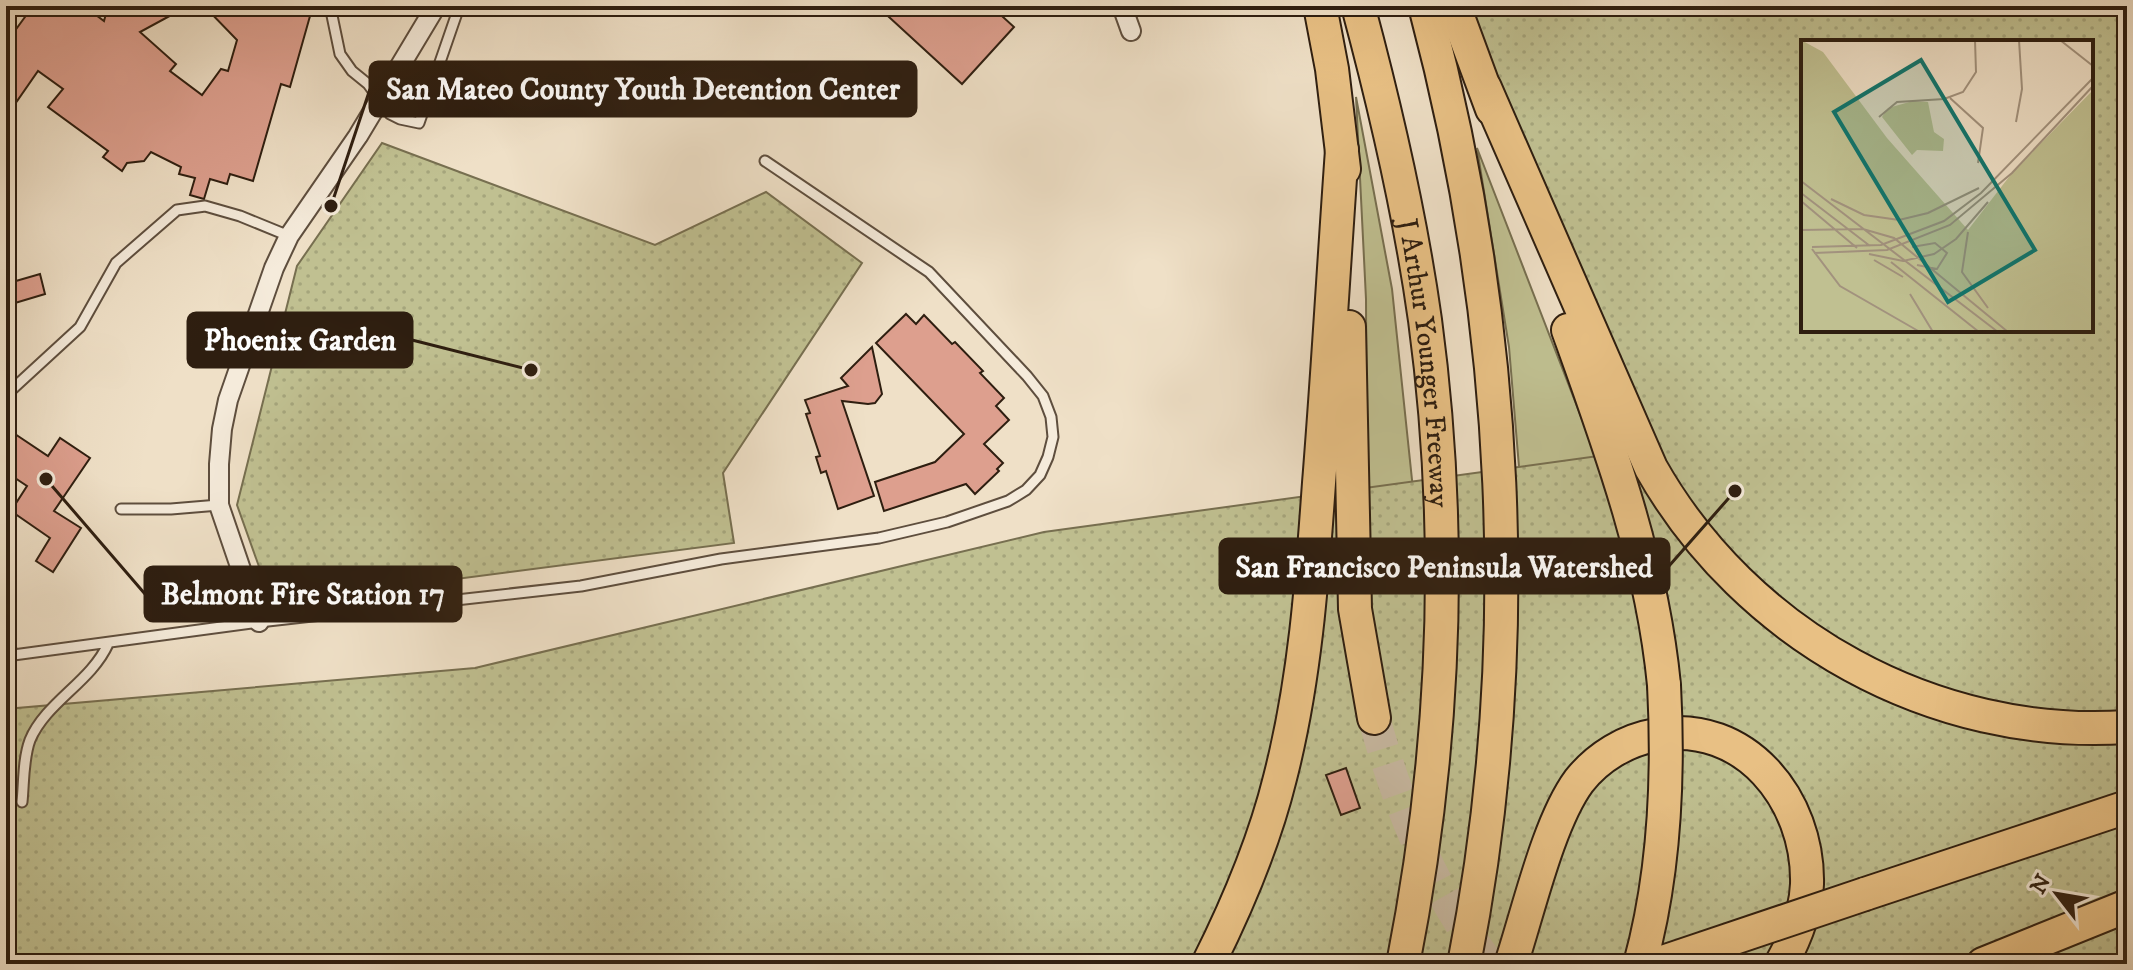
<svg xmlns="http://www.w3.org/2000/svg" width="2133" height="970" font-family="'IM FELL DW Pica',serif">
<defs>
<pattern id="park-dots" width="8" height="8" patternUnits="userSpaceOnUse" patternTransform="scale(2)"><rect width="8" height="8" fill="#c0c091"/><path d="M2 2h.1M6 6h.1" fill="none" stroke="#a5a57c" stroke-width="1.8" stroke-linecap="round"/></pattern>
</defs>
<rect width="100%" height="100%" fill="#efe0c7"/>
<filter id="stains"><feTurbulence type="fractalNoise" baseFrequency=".0025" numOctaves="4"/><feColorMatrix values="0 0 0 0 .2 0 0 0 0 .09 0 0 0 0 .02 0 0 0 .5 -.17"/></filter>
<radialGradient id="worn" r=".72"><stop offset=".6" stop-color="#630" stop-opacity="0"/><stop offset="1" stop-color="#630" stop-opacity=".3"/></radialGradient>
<!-- green -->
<path fill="#c0c091" stroke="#776f50" stroke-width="2" d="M1356,97L1392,289L1414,499L1367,549L1366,299Z
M1477,148L1614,502L1524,527L1509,347Z"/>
<!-- park -->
<path fill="url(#park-dots)" stroke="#776f50" stroke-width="2" fill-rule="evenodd" d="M1454,6H2127V964H6V709L475,668L1044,532L1642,450ZM1803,42H2091V330H1803Z
M382,143L655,245L766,192L862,263L723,473L734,543L272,603L237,505L297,266Z"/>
<!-- building -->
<path fill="#dd9f8e" stroke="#2e1e10" stroke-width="2" d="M33,6H84L104,21L108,6H188L140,32L176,64L170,71L202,95L221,69L228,71L237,40L204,6H301L312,9L290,87L281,84L253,181L230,174L227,184L210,179L204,199L190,195L195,178L179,174L181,167L151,152L144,161L127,163L122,171L103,157L108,151L48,107L63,89L38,71L6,117V43Z
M877,6H991L1014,27L962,84Z
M40,274L45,294L15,303L9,283Z
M906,314L916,324L924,315L952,344L955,342L983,371L980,373L1004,398L996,406L1009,420L984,444L1003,463L997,469L999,471L975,494L966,484L884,511L875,482L935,462L964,434L876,343Z
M872,347L882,394L875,403L868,404L842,401L874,496L838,509L826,471L821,473L816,457L820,456L806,414L810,413L805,400L848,386L841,378Z
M6,428L48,456L60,438L90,458L54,511L81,528L53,572L36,561L50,538L11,511L27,486L6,472Z
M1346,768L1360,808L1341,815L1326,775Z"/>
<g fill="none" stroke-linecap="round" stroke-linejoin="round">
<!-- motorway-tunnel -->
<path stroke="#c8b9a2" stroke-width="32" stroke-dasharray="32 16" stroke-linecap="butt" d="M1374,718C1399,808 1432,890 1489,964"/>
<!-- service casing -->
<g stroke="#5e4e3e" stroke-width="13">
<path id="service" d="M330,6L340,54L352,71L368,84L390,114L400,119L419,123L458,10L451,6
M6,395L80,327L116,263L177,210L205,206L240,216L289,236
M121,509H171L219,505
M6,624L12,655
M6,656L259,622L581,586L721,559L879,538L947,522L1008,501L1026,490L1040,475L1048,457L1053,437L1051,417L1043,396L1027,376L929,272L765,161
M22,802C24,782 23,759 30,740C46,702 91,682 108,644"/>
</g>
<!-- minor casing -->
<g stroke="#5e4e3e" stroke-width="22">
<path id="minor" d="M1122,6L1131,31
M259,622L219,505V464L222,429L228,400L274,268L289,236L358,136L436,6"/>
</g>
<!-- motorway casing -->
<g stroke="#2e1e10" stroke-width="36">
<g id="motorway">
<path d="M1320,6L1332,69L1344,169"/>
<path id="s1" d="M1358,6C1386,110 1410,213 1425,320C1454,535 1445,751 1403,964"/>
<path d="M1425,6C1508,318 1527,646 1464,964"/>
<path d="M1454,6L1492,109"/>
<path d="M1485,88L1651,468C1746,636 1934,740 2127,727"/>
<path d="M1349,327L1355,609L1374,718"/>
<path d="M1568,330C1610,447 1652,561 1664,685"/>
<path d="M1865,894L2127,807"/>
<path d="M1208,964C1238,904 1264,843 1280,778C1305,681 1312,582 1319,483C1328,372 1334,261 1342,150"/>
<path d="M1511,964C1528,913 1548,823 1579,781C1598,757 1626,740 1656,735C1745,719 1809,800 1807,884C1806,913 1795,939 1781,964"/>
<path d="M1983,964L2127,906"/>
</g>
</g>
<!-- service -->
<use href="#service" stroke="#f5ebdb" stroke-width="9"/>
<!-- minor -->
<use href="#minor" stroke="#f5ebdb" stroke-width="18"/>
<!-- motorway -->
<use href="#motorway" stroke="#e8c084" stroke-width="32"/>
<!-- motorway-bridge casing -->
<g stroke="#2e1e10" stroke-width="36" stroke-linecap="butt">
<path id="motorway-bridge" d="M1640,964C1665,873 1669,778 1664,685
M1657,964L1865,894"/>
</g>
<!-- motorway-bridge -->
<use href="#motorway-bridge" stroke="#e8c084" stroke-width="32"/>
</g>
<g text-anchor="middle" stroke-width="8" stroke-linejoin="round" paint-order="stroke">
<!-- street labels -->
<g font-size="28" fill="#2e1e10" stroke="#f5ebdb">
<text dy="10" stroke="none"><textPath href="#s1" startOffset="364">J Arthur Younger Freeway</textPath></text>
</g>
</g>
<!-- overview -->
<g transform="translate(1801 40)">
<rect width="292" height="292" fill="#efe0c7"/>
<path d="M0,0L22,12L86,98L167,190L211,133L292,50V292H0ZM112,61L127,62L133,92L143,99L142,111L116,110L111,115L81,77L87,68Z" fill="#c0c091"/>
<path fill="none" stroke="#a2927e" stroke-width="2" d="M259,0L292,26M149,58L182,88L177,123M78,77L96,62L143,59L162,52L175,32L174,0M215,82L221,49L218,0M0,141L197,292M0,153L69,206M30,159L63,175L98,180L127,173L178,148M0,161L56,208M0,190L62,189L93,198L207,292M167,192L161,232L187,268M11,207L80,205L143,181L180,153L292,38M111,207L134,203L146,213L136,229L116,225M11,209L39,246L119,292M13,213L86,210L149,185L211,133L292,46M68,214L102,221L133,214L155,199L187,162M73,220L102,237M90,222L178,292M109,254L132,292"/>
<path fill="#0f766e" fill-opacity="0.15" stroke="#0f766e" stroke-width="4" d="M120,20L234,210L147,262L33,72Z"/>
<rect width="292" height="292" fill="none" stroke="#2e1e10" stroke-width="4"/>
</g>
<!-- callouts -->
<path fill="none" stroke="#2e1e10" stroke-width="3" d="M331 206L370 89M531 370L412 340M1735 491L1669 566M46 479L145 594"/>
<g fill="#2e1e10" stroke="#f5ebdb" stroke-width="3">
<circle cx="331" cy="206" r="8"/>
<circle cx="531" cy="370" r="8"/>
<circle cx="1735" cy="491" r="8"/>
<circle cx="46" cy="479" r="8"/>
</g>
<g fill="#2e1e10" stroke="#2e1e10" stroke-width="3">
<rect x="370" y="62" width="546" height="54" rx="8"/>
<rect x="188" y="313" width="224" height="54" rx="8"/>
<rect x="1220" y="539" width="449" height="54" rx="8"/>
<rect x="145" y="567" width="316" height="54" rx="8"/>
</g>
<g font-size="30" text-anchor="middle" font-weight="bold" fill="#fff">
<text x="643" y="99">San Mateo County Youth Detention Center</text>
<text x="300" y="350">Phoenix Garden</text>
<text x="1444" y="577">San Francisco Peninsula Watershed</text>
<text x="303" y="604">Belmont Fire Station 17</text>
</g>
<!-- margin -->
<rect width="2133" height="970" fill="none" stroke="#efe0c7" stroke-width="32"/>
<rect x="8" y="8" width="2117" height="954" fill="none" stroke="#2e1e10" stroke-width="4"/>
<rect x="16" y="16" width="2101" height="938" fill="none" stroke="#2e1e10" stroke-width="2"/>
<!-- north arrow -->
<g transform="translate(2057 894) rotate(301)" stroke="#f5ebdb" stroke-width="6" paint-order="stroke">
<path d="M0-6L14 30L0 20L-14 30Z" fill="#2e1e10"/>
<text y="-12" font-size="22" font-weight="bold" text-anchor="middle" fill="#2e1e10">N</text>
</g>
<rect width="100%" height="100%" filter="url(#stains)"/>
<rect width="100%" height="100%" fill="url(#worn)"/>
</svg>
